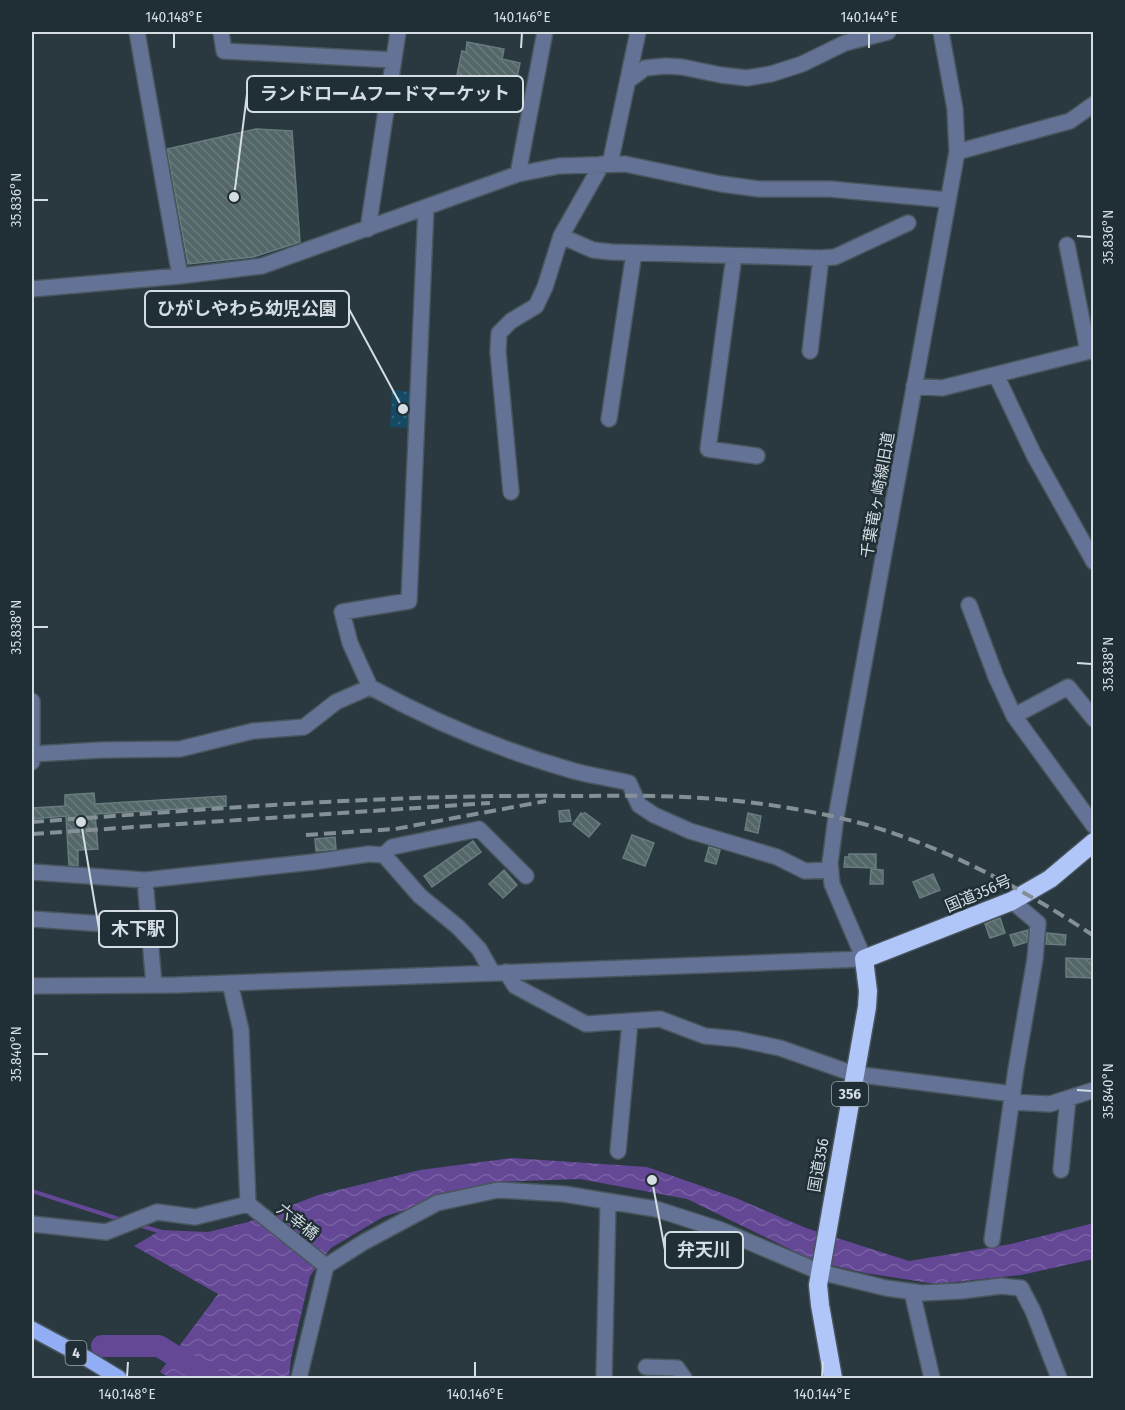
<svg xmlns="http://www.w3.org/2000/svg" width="1125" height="1410" font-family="'Fira Sans Condensed','Noto Sans JP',sans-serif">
<defs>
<pattern id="green-dots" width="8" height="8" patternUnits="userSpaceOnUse" patternTransform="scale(1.5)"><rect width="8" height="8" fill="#144a64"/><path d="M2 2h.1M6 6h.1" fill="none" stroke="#35647a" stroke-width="1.8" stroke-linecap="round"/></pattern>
<pattern id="water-waves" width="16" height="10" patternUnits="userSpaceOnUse" patternTransform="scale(1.5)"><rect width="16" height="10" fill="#644795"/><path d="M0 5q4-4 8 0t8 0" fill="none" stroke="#7961a4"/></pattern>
<pattern id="building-back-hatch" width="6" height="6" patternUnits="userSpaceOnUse" patternTransform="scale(1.5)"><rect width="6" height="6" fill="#536668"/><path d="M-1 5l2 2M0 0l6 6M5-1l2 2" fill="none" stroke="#6b7b7d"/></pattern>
</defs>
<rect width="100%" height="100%" fill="#2a3840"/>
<!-- green -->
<path fill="url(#green-dots)" d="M392,390L415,392L414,428L390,427Z"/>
<!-- water -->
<path fill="url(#water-waves)" d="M512,1158L647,1167L736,1198L806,1228L909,1261L1011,1244L1094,1223L1093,1259L1021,1275L936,1284L865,1273L814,1261L687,1199L580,1179L492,1182L383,1217L331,1248L310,1276L291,1358L289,1378H170L160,1372L218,1294L134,1246L161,1230L208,1232L248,1222L318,1195L420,1170Z"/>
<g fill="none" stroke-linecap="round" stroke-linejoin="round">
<!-- stream -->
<path stroke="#644795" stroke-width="4" d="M32,1191L122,1220
M138,1225L162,1232"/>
<!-- river -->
<path stroke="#644795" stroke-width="22" d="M102,1346H159L210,1378"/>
</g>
<!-- building -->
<path fill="url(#building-back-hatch)" stroke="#687c7e" stroke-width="1.5" d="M467,42L504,49L502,59L520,63L515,87L457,75L462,51L466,52Z
M256,129L292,131L300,242L253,257L188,264L167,149Z
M94,793L95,804L226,796V806L95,814L98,849L78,850V866L69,865L66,816L32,819V808L65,806V795Z
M569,810L571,821L560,822L559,811Z
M581,813L583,814L585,813L600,824L589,837L573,824Z
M748,813L761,816L758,833L745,830Z
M632,835L654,843L645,866L623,858Z
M335,837L336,849L316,851L315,839Z
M473,841L481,852L432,887L424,876Z
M709,847L720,850L716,864L705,861Z
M849,854H876V868L844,867L845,857H849Z
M871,869L883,870V884H870Z
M504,870L517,885L503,898L489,884Z
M933,874L940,890L920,898L913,882Z
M1000,918L1005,933L990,938L985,924Z
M1028,930L1027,942L1014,946L1010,935Z
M1047,933L1066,935L1065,945L1046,944Z
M1066,958L1094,959V978L1066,977Z"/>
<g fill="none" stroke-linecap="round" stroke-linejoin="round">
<!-- minor casing -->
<g stroke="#49565d" stroke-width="18">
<path id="minor" d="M137,32L180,276
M221,32L224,51L393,60
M629,80L645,68L666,66L682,67L721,75L747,78L771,74L802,64L845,43L888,32
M957,152L1070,121L1094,104
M610,164L638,32
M518,174L545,32
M368,229L398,32
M561,236L593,250L611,252L821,258L835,257L908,223
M1067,245L1088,351
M734,256L708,449L757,456
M32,289L180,276L262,266L518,174L559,166L625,164L721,184L759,189H830L948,200
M810,351L821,258
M996,375L1034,455L1094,562
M914,386L942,388L1094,350
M609,419L634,253
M511,492L498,352L499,333L511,321L536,306L545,287L561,236L602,164
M969,605L996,677L1014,716L1094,826
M370,687L350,643L342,612L409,601L426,207
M32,701V762
M1014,716L1068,687L1094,719
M33,754L102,750L180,749L253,731L304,727L336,702L370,687C434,722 503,751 574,771C592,776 611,778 629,783L639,805L654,815L690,831L777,857L805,871L830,870
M384,855L392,847L479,829L526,876
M32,872L145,880L313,862L369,854L384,855L420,896L458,927L479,949L492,972
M145,880L154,985
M32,919L149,927
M506,972L515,986L586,1024L660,1019L705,1036L737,1039L780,1048L854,1074L1013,1094
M230,983L241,1030L248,1204
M32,986L177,985L864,959L832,884L830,863L836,817L957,152L955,109L941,32
M1012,1102L1050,1104L1094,1090
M618,1151L630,1022
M1061,1170L1068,1098
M248,1204L326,1266
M32,1224L106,1232L157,1212L195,1217L248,1204
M992,1240L1016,1069L1035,959L1038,923L1012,901
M912,1292L932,1378
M646,1367L677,1368L684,1378
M299,1378L326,1266L364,1242L437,1203L498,1190L564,1194L656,1209L721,1230L820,1272L886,1288L922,1293L961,1291L1001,1286L1021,1288L1033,1311L1059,1378
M604,1378L608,1202"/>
</g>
<!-- major casing -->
<g stroke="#49565d" stroke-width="18">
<path id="major" d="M32,1329L86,1358L119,1378"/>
</g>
<!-- highway casing -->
<g stroke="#49565d" stroke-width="21">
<path id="highway" d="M833,1378L820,1305L818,1285L867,1007L868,991L864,959L1012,901L1050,879L1094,842"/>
</g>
<!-- minor -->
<use href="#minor" stroke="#647395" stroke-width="15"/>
<!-- major -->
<use href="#major" stroke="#91adf3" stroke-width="15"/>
<!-- highway -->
<use href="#highway" stroke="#b1c6f8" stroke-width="18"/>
<!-- rail -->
<path stroke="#849096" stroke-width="4" stroke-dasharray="12 6" stroke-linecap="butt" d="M32,822C210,809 389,794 569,796C607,796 645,795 684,797C734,799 786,806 836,817C929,838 1016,884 1094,936
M32,834L490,803
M306,835L395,829L546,801"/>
</g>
<!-- ticks -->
<path fill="none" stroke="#d4dde2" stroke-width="2" d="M174,48V33M521,48L522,33M869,48V33M33,200H48M1077,236L1092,237M33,627H48M1077,663L1092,664M33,1054H48M1077,1090L1092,1091M127,1377L128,1362M475,1377V1362M822,1377L823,1362"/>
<g text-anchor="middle" stroke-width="5" stroke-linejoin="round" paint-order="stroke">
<!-- shield labels -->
<g fill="#202e36" stroke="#9ea8ae" stroke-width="1.5">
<rect x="832" y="1082" width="36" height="24" rx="4.5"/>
<rect x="65.5" y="1341" width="21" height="24" rx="4.5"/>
</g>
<g font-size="15" font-weight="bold" fill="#d4dde2">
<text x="850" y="1099">356</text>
<text x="76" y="1358">4</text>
</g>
<!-- street labels -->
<g font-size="16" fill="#d4dde2" stroke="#202e36">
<text transform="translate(877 495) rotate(-80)" y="6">千葉竜ヶ崎線旧道</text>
<text transform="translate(978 893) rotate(-23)" y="6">国道356号</text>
<text transform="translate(818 1165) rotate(-80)" y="6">国道356</text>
<text transform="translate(298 1221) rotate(38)" y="6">六幸橋</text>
</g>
</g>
<!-- callouts -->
<path fill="none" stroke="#d4dde2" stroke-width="2" d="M234 197L247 94M403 409L349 309M81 822L99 929M652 1180L665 1250"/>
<g fill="#d4dde2" stroke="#202e36" stroke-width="2">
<circle cx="234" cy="197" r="6"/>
<circle cx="403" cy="409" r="6"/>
<circle cx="81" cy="822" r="6"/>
<circle cx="652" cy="1180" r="6"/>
</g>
<g fill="#202e36" stroke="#d4dde2" stroke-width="2">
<rect x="247" y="76" width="276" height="36" rx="6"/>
<rect x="145" y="291" width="204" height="36" rx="6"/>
<rect x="99" y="911" width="78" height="36" rx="6"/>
<rect x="665" y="1232" width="78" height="36" rx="6"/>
</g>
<g font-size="18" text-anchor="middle" font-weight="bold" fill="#d4dde2">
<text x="385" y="100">ランドロームフードマーケット</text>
<text x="247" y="315">ひがしやわら幼児公園</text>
<text x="138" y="935">木下駅</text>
<text x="704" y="1256">弁天川</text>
</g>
<!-- border -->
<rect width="1125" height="1410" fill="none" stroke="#202e36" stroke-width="66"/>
<rect x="33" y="33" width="1059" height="1344" fill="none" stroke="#d4dde2" stroke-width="2"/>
<g font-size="15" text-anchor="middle" fill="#d4dde2">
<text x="174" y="22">140.148°E</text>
<text x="522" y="22">140.146°E</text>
<text x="869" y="22">140.144°E</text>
<text transform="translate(16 200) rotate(-90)" y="5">35.836°N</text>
<text transform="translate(1108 237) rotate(-90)" y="5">35.836°N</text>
<text transform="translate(16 627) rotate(-90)" y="5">35.838°N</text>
<text transform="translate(1108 664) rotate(-90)" y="5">35.838°N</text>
<text transform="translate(16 1054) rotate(-90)" y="5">35.840°N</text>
<text transform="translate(1108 1091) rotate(-90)" y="5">35.840°N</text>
<text x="127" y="1399">140.148°E</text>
<text x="475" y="1399">140.146°E</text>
<text x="822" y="1399">140.144°E</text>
</g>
</svg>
